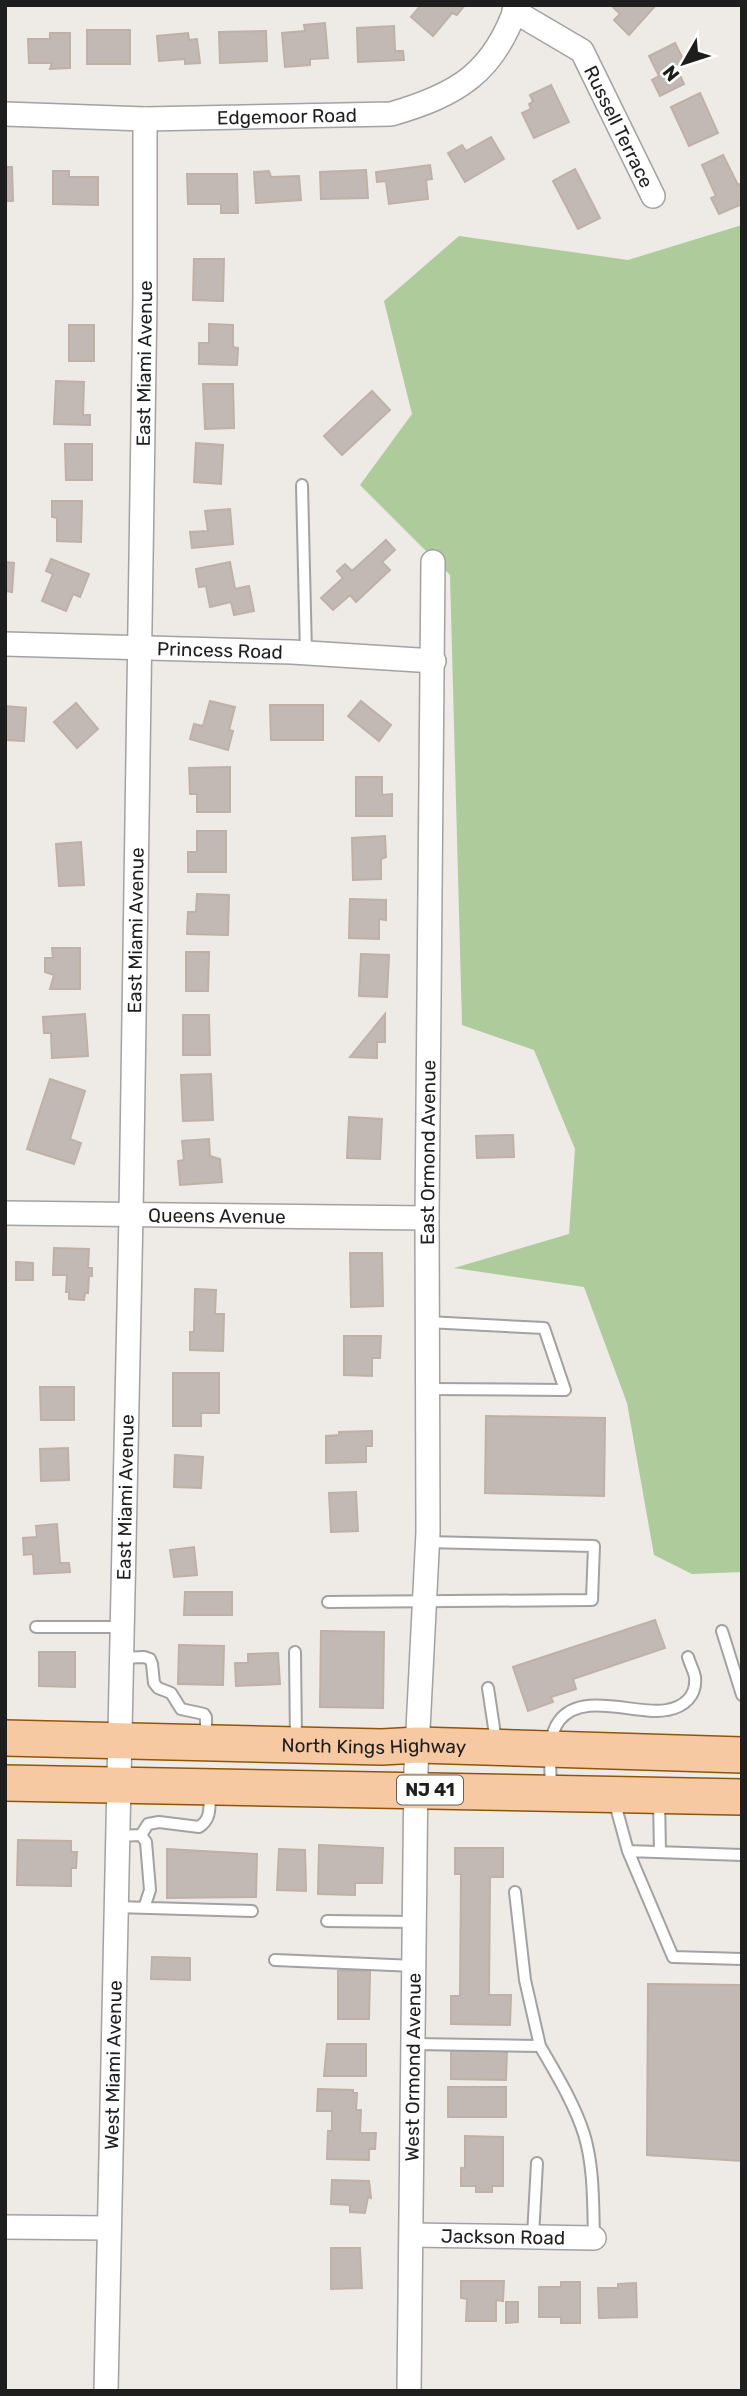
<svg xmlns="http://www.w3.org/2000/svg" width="747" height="2396" font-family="Rubik,sans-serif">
<rect width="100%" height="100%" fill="#eeeae5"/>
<!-- forest -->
<path fill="#aecb9c" d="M742,225V1572L692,1574L654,1555L627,1403L584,1287L454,1268L569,1234L575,1149L534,1050L462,1025L450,575L360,485L412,414L384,301L459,236L628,260Z"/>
<!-- building -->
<path fill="#c3b9b4" stroke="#bfb0a8" stroke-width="2" d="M421,5H465L457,15L452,13L433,36L411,17Z
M611,5H656L629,35L614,20L620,14Z
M325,23L328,58L310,59V65L285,67L282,33L305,31L304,25Z
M394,26L395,51H403L404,60L358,62L357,28Z
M87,30H130V64H87Z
M266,31L267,61L220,63L219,32Z
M50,33H70V68L50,69L52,63H29L28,39H50Z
M188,33L189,40L197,39L200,63L185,64V59L159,61L157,36Z
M675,43L686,65L677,69L684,84L660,96L652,80L659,76L649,56Z
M551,85L569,122L534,138L522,113L531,109L529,104L533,102L530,95Z
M700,93L718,133L689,146L671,107Z
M491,137L504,159L465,182L448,153L462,145L466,151Z
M723,155L738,185L742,183V204L719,214L711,198L716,196L702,165Z
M430,165L432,179L426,180L428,199L389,204L386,181L377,182L376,172Z
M5,167H12L13,201H5Z
M575,169L600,218L578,229L553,181Z
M366,170L368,198L321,199L320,172Z
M53,171H69V177H98V205L53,204Z
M269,171L271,177L299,176L301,200L256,203L254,172Z
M187,174H237L238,213H221V204H188Z
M194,259H224L223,301L193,300Z
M209,324L233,325V347L238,348L237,365L199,364V343H209Z
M69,325H94V361H69Z
M56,381L84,382L83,415H90V425L54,424Z
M203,384H233L234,428L205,429Z
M372,391L390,410L342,455L324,436Z
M196,443L223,445L221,484L194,482Z
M65,444H92V480H66Z
M52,501H82L81,542L57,541V518L52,517Z
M230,509L233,544L192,548L190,532L208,531L205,511Z
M386,540L395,550L382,562L390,570L356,602L350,595L333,610L321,598L343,578L337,571L345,564L352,571Z
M51,559L89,574L80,597L73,594L66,611L42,601L53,574L46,571Z
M5,562L14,563L12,592L5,591Z
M230,562L235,589L249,586L254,611L234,615L231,602L210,607L206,586L199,587L196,569Z
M210,701L235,707L229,730L233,731L228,750L190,739L194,724L203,726Z
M361,701L391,725L379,741L348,716Z
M76,703L98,729L77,748L54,722Z
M270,705H323V740H271Z
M5,706L26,708L24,741L5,740Z
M230,767V812H197V794H190L189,768Z
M356,777H382V795L392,794V816H356Z
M197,831H226V872H188V852H197Z
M385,836L386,857L381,859V879L353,880L352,838Z
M81,842L84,885L59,886L56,844Z
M197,894L229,895L228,935L187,934L188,912H196Z
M350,899L386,900V920L379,919V939L349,938Z
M52,948H80V989H50L54,975L45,972V958H53Z
M186,952H209L208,991H186Z
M361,954L389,955L387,997L359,996Z
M85,1014L88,1056L52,1058L51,1033H44L43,1017Z
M385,1014V1042H377V1058L350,1057Z
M183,1015H209L210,1055H183Z
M211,1074L213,1120L183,1121L181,1075Z
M50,1079L85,1091L70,1139L81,1143L74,1164L27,1149Z
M349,1117L382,1119L380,1159L347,1158Z
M513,1135L514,1157L477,1158L476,1136Z
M209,1139L210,1156L220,1159L222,1182L180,1185L178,1161L184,1160L182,1141Z
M54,1248L89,1249L88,1268H92V1276H89L88,1293H85L84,1300L69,1299V1292H66L67,1275H53Z
M350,1253H382L383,1306L351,1307Z
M16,1262L33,1263V1280H16Z
M195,1289L216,1290L215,1314H224L223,1351L190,1350V1332H194Z
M344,1336H381L380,1358H372V1376L344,1375Z
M173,1373H219V1413H201V1426H173Z
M40,1387H74V1420H41Z
M486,1416L605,1418L604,1496L485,1493Z
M372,1431V1446H366V1462L326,1463V1436L339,1435V1432Z
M68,1448L69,1480L41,1481L40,1449Z
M175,1455L203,1457L201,1488L174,1487Z
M356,1492L358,1531L331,1532L329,1493Z
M57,1524L60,1563H69L70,1572L34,1574L33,1554L24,1555L23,1538L37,1537L36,1526Z
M194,1547L197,1575L174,1577L170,1550Z
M185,1592H232V1615H184Z
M655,1620L665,1648L573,1679L576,1689L551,1697L553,1702L528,1711L513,1667Z
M321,1631L384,1632L383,1708L320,1707Z
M179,1645L224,1646L223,1685L178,1684Z
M39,1652H75V1687L39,1686Z
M278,1653L280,1684L236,1686L235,1663H248V1654Z
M18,1840L71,1841V1852H77L76,1868H71V1886L17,1885Z
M319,1845L383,1848L382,1883H355V1895L318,1894Z
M455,1848H503V1877H490L489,1995H511L510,2025L451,2024V1996H460L461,1874H455Z
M167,1849L257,1854L256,1897L167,1898Z
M279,1849L305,1850L306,1891L277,1890Z
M152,1957L190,1958V1980L151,1979Z
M338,1971H370L369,2019H338Z
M648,1984L742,1985V2161L647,2155Z
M327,2044H366V2076H324Z
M451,2048L507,2050L506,2080L451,2079Z
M448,2087H506V2117H448Z
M318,2089L353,2090V2093H357L356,2110H361L360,2133H376L375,2149H369V2160L327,2159L328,2131H332V2111H317Z
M465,2136L503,2137V2186H492V2192H476V2186H461V2168H465Z
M332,2180L369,2181L371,2198L368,2197L365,2213L350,2212V2205L331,2204Z
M331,2248H360L362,2288L331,2289Z
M461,2281H504L503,2301L496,2300V2321H466L467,2299L461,2298Z
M561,2282H580V2323H561V2317H539V2287H561Z
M636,2283L637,2317L599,2318L598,2288H618V2284Z
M506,2302H518V2322L506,2323Z"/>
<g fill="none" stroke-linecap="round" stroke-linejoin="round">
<!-- lane casing -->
<g stroke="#a2a2a2" stroke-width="14">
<path id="lane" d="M302,485L306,654
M427,1322L544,1328L565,1390L427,1389
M328,1602L592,1600L594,1546L427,1542
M36,1627H121
M722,1631L742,1695
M295,1652L296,1741
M121,1658L144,1657L150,1659L152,1664L154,1683L158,1688L171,1693L181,1709L204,1714L206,1717V1739
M488,1688L496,1741
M551,1790C551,1769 546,1738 559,1721C582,1690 637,1716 667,1710C684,1707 697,1696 695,1677C694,1671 690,1664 688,1657
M659,1799L660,1852
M614,1800L628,1851L673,1957L742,1959
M141,1835L148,1824L159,1822L199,1827C212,1819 209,1806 210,1793
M117,1836L141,1835L146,1842L150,1890L144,1908
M628,1851L742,1855
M116,1907L252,1911
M327,1921L415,1922
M275,1960L415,1966
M414,2044L540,2046L525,1980L515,1892
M540,2046C556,2074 574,2103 584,2134C594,2167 593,2203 594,2238
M533,2236L537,2163"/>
</g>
<!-- street casing -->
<g stroke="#a2a2a2" stroke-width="26">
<g id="street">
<path id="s1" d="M514,11L582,51L653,196"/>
<path id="s2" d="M5,114L145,119L391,114C457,95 494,73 517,5"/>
<path id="s3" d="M5,644L292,652L434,661"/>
<path id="s4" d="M5,1213L427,1218"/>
<path d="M5,2227L109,2228"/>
<path id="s5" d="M412,2235L594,2238"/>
<path id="s6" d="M106,2391L131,1215L145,296V119"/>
<path id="s7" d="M409,2391L416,1769L428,1532L427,1218L433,562"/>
</g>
</g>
<!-- primary casing -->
<g stroke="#8f5609" stroke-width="38">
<g id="primary">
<path id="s8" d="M5,1738L382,1747L418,1745L742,1755"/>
<path d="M5,1783L742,1797"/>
</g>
</g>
<!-- lane -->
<use href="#lane" stroke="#fff" stroke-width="10"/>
<!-- street -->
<use href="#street" stroke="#fff" stroke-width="23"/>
<!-- primary -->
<use href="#primary" stroke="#f6c9a2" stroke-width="35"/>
</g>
<g text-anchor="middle" stroke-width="5" stroke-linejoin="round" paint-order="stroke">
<!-- shield labels -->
<rect fill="#fff" stroke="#626262" stroke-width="2" x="397" y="1775.5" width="66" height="29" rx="5"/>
<g font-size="18" font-weight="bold" fill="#1e1e1e">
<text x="430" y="1796">NJ 41</text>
</g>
<!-- street labels -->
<g font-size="19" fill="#1e1e1e" stroke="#fff">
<text dy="7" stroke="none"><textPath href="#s2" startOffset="282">Edgemoor Road</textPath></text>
<text dy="7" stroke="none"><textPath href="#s1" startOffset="163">Russell Terrace</textPath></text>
<text dy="7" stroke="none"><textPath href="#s6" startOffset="2028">East Miami Avenue</textPath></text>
<text dy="7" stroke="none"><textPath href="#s3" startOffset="215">Princess Road</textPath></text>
<text dy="7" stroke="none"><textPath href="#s6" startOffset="1461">East Miami Avenue</textPath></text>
<text dy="7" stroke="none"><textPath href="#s7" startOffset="1239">East Ormond Avenue</textPath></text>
<text dy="7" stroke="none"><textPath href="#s4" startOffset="212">Queens Avenue</textPath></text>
<text dy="7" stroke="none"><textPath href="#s6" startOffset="894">East Miami Avenue</textPath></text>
<text dy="7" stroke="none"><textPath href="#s8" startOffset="369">North Kings Highway</textPath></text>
<text dy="7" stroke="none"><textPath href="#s6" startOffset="326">West Miami Avenue</textPath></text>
<text dy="7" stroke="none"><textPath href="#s7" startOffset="324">West Ormond Avenue</textPath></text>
<text dy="7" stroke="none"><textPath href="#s5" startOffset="91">Jackson Road</textPath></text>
</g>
</g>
<!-- border -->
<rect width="747" height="2396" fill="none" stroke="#1e1e1e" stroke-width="14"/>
<!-- north arrow -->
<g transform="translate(684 63) rotate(231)" stroke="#ffffff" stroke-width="5" paint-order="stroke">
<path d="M0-5L12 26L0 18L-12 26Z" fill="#1e1e1e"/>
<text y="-10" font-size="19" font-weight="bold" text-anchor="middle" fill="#1e1e1e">N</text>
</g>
</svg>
